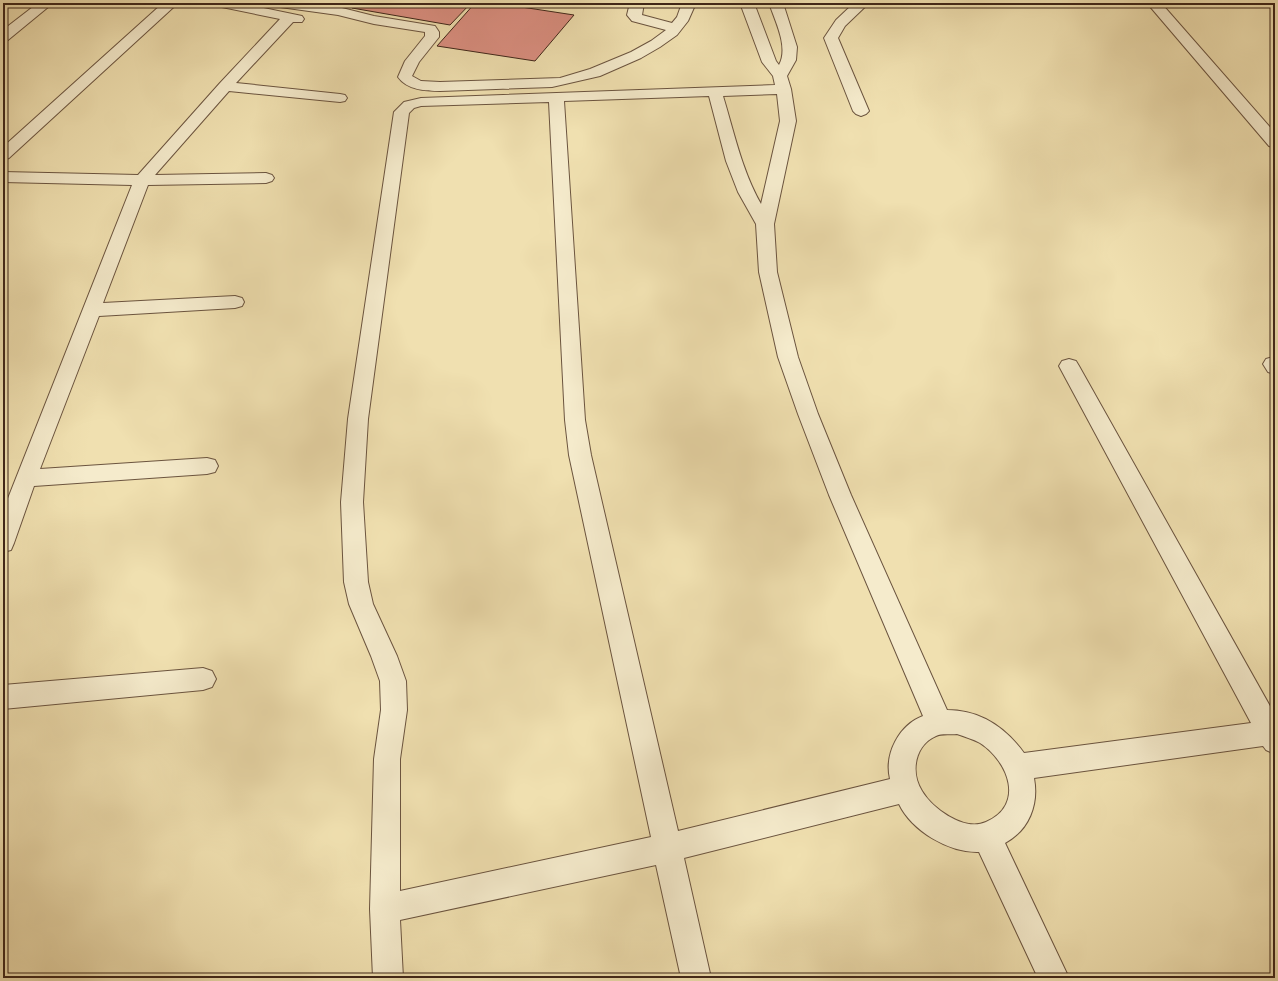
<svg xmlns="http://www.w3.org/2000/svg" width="1278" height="981" font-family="'IM FELL Double Pica',serif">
<rect width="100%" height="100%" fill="#f0e0b0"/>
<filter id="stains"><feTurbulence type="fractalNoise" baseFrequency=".005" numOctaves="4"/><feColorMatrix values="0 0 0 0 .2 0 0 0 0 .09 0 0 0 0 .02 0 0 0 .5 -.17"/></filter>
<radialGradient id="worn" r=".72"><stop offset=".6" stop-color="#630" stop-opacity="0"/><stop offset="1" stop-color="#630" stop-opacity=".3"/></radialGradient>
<!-- building -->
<path fill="#db8f81" stroke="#3f2619" d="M354,3H471L450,25L352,8Z
M475,3H495L574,15L535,61L437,46Z
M515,3H554L553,6Z"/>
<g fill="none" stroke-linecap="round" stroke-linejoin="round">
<!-- minor casing -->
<g stroke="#6b543f" stroke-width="2">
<path id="minor" d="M38,3H53L8,40L3,41V30Z
M163,3H178L9,158L3,160V147Z
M215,3H240L302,16L304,19L302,22H293L236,83L340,94L345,95L347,98L345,101L340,102L229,91L155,175L266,173L272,175L274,178L272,181L266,183L148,185L103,303L235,296L242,298L244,302L242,306L235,308L99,316L40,469L207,458L215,460L218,466L215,472L207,474L34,486L14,543L11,550L3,552V511L132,185L3,182V172L138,175L220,83L280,19L217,6Z
M273,3H308L338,7L374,16L435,26L439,32V37L419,62L412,76L421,81L440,82L560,78L590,69L631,52L651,41L666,30L632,21L627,15L630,3H644L642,15L672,23L677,17L682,3H696L688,21L677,35L660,47L641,58L600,76L552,87L440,91C426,91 407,90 398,77L405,61L425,36V32L374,24L338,15L280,7L275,6Z
M740,3H754L776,61L779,65C789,47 775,21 769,3H783L797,47L796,60L787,76L791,89L796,121L774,224L777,272L798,357L818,414L851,495L947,710C980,710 1005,727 1024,753L1251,723L1059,366L1062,361L1069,359L1076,361L1079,366L1275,715V754L1266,750L1263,746L1034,778C1039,805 1029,830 1005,843L1069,978H1038L979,852C949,853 912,831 899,804L684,858L711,978H681L656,865L400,920L403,978H373L370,909L374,759L381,710L380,681L371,656L349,604L344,582L341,502L348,419L394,112L404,102L421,98L775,85L773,76L762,62ZM777,94L780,121L761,204C742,171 734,132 723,96ZM709,96L726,161L738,192L756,224L759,272L778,357L798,414L829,495L923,716C899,725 884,754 890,779L678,831L591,455L585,420L564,101ZM549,102L565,420L569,455L651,837L400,891V759L407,710L406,681L397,656L373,604L368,582L363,502L368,419L409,113L414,108L421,106ZM957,734C965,737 973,739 980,743C1009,762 1025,805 986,822C964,832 932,808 922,791C910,772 915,745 936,736C942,733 950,735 957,734Z
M854,3H869L845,26L838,38L869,111L866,114L861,116L856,114L853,111L824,38L836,20Z
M1147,3H1161L1275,133V148L1269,146Z
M1273,357L1275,358V374L1268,372L1263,364L1266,359Z
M203,668L212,671L216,679L212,687L203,690L3,709V685Z"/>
</g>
<!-- minor -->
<use href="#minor" fill="#f5ebcc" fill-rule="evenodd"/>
</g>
<!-- margin -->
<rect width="1278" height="981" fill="none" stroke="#f0e0b0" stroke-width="16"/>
<rect x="4" y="4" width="1270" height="973" fill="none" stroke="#3f2619" stroke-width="2"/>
<rect x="8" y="8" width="1262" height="965" fill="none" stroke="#3f2619"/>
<rect width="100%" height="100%" filter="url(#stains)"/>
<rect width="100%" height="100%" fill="url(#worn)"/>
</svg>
